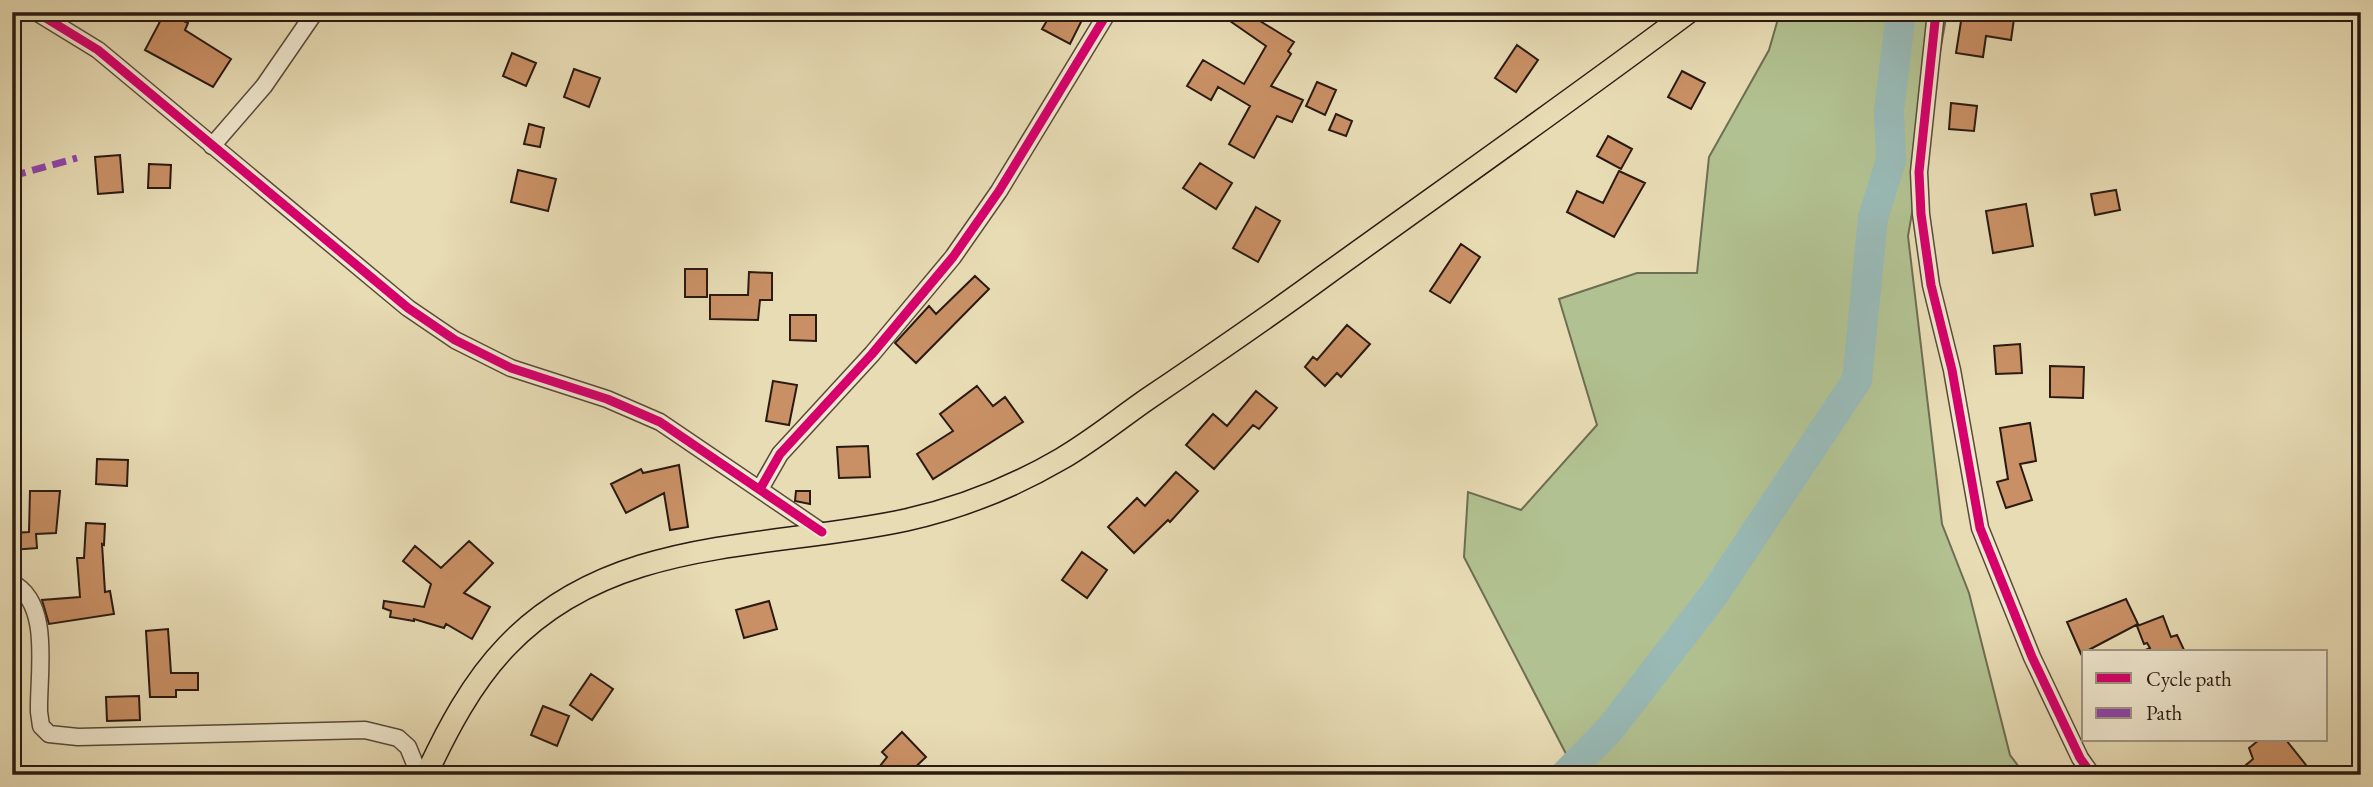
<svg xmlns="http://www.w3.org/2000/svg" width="2373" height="787" font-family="'EB Garamond',serif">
<rect width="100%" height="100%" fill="#e8dcb5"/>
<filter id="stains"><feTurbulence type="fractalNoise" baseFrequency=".00286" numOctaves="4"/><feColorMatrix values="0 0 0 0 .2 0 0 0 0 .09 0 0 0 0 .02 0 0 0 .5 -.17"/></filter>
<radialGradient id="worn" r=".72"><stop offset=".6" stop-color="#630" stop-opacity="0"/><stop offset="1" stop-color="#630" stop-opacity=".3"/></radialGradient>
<!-- green -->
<path fill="#b2c191" stroke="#6e6e52" stroke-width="2" d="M1780,12H1947L1908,236L1942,524L1969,593L2010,755L2025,775H1577L1464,557L1468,492L1521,510L1597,425L1559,299L1637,273H1697L1709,157L1769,50Z"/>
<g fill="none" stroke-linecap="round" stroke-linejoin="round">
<!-- river -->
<path stroke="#99bab6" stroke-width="30" d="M1565,775L1610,729L1715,593L1857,380L1873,218L1891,160L1889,111L1901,12"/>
</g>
<!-- building -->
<path fill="#c99065" stroke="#2b1a12" stroke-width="2" d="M165,12L188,23L185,30L231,59L213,87L145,50Z
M1052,12H1086L1070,44L1042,29Z
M1217,12H1267L1260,21L1294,42L1288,51L1291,54L1271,86L1303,100L1292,122L1277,116L1254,158L1229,144L1250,106L1218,87L1211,100L1187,86L1203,60L1244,84L1266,46Z
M1993,12H2015L2011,40L1986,36L1983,57L1956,53L1962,15L1992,20Z
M1517,45L1538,60L1516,92L1495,78Z
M512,53L536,63L526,86L503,76Z
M574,69L600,78L589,107L564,97Z
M1682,71L1705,83L1691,109L1668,97Z
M1317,82L1336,90L1325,115L1306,106Z
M1951,103L1977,106L1974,131L1949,129Z
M1336,114L1352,121L1346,136L1329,130Z
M529,124L544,128L540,147L524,144Z
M1608,136L1632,149L1621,169L1597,156Z
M120,155L123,192L98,194L95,157Z
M1200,163L1232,183L1216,209L1183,188Z
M149,164L171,165L170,188H148Z
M518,170L556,179L548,211L511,202Z
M1619,171L1645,183L1614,237L1567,212L1577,191L1603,203Z
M2116,190L2120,210L2095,215L2091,194Z
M2026,204L2033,246L1993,253L1986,211Z
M1256,207L1280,221L1258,262L1233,248Z
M1461,244L1480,257L1450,303L1430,291Z
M685,269H707V297H685Z
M749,272L772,273V300H760L758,320L710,319V295H748Z
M975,276L989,289L916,363L895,343L929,306L936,314Z
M790,315H816V341L790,340Z
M1347,325L1370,344L1341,377L1337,373L1325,386L1305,367L1313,357L1317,360Z
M2020,344L2022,373L1996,374L1994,346Z
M2050,366L2084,367L2083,398L2050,397Z
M773,381L797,385L789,425L766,421Z
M977,386L993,406L1005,397L1023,422L933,479L917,454L953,431L940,414Z
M1256,391L1277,408L1259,429L1253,425L1214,469L1186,445L1213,414L1227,426Z
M2030,423L2036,461L2020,464L2032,500L2006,508L1997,482L2008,479L2000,428Z
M868,446L870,477L839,478L837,447Z
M97,459L128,460L127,486L96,484Z
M679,465L688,527L670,530L664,493L626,513L611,484L641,469L643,473Z
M1176,472L1198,491L1170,522L1168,520L1134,553L1108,527L1137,498L1145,506Z
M30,491H60L56,533L36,534L37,548L12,550V533L29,532Z
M796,491H810V504L795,501Z
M86,523L105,524L104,545L102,544L105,592L110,591L114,614L49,624L42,600L80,597L77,558H84Z
M469,541L493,563L464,593L490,607L472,639L446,624L444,628L414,619V621L390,617L391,611L383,608L384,601L424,607L431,584L403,561L415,546L441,568Z
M1082,552L1107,570L1087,598L1062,580Z
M2126,599L2138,624L2081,654L2067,622Z
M769,601L777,629L744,638L736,610Z
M2163,616L2171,637L2177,635L2185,652H2141L2150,648L2147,643L2144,644L2137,626Z
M168,629L171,673H198V690H176V697H150L146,631Z
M591,674L613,689L592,720L570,705Z
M139,696L140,720L107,721L106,697Z
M543,706L569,716L557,746L531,735Z
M902,732L926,757L907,775H873L887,757L882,752Z
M2259,740H2286L2306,765L2293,775H2254L2246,765L2253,759L2249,748Z"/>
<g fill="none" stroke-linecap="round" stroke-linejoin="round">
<!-- minor casing -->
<g stroke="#5a4a3b" stroke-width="19">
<path id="minor" d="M36,12L98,50L408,308L455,340L511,368L607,399L660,422L822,532
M1936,12L1919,172L1921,214L1931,285L1952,370L1980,528L2032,657L2080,758L2092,775
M212,146L264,86L315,12
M760,489L780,454L872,354L953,257L999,191L1108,12
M12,583C52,603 38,673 39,712L41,726L49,734L78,737L365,730L398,738L408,747L417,769L427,772"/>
</g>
<!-- major casing -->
<g stroke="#2b1a12" stroke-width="24">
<path id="major" d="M426,775C447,730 472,682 507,646C613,535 768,550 906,520C960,508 1013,487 1061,459C1092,441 1120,418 1149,398C1208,358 1267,318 1324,276C1446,188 1569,102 1689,12"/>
</g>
<!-- minor -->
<use href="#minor" stroke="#f0e8cf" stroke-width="16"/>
<!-- major -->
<use href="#major" stroke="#e8dcb5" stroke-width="21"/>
<!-- quiet -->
<path stroke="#8e44ad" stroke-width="7" stroke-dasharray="14 7" stroke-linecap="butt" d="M12,176L77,158"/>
<!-- cycleway casing -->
<g stroke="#f0e8cf" stroke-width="13">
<path id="cycleway" d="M36,12L98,50L408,308L455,340L511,368L607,399L660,422L822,532
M1936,12L1919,172L1921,214L1931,285L1952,370L1980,528L2032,657L2080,758L2092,775
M760,489L780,454L872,354L953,257L999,191L1108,12"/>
</g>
<!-- cycleway -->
<use href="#cycleway" stroke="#d6006c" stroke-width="9"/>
</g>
<!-- margin -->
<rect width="2373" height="787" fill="none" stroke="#e8dcb5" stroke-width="42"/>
<rect x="14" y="14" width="2345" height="759" fill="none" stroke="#2b1a12" stroke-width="3.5"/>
<rect x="21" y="21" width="2331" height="745" fill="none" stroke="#2b1a12" stroke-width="2"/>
<!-- legend -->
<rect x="2082" y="650" width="245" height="91" fill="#f0e8cf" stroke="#a19683" stroke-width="2"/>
<rect x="2096" y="673" width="35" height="10" fill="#d6006c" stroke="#a19683" stroke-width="2"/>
<text x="2146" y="686" font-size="21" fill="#2b1a12">Cycle path</text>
<rect x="2096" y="708" width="35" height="10" fill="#8e44ad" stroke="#a19683" stroke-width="2"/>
<text x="2146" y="720" font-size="21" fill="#2b1a12">Path</text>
<rect width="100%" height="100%" filter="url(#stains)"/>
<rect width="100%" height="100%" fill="url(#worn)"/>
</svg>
